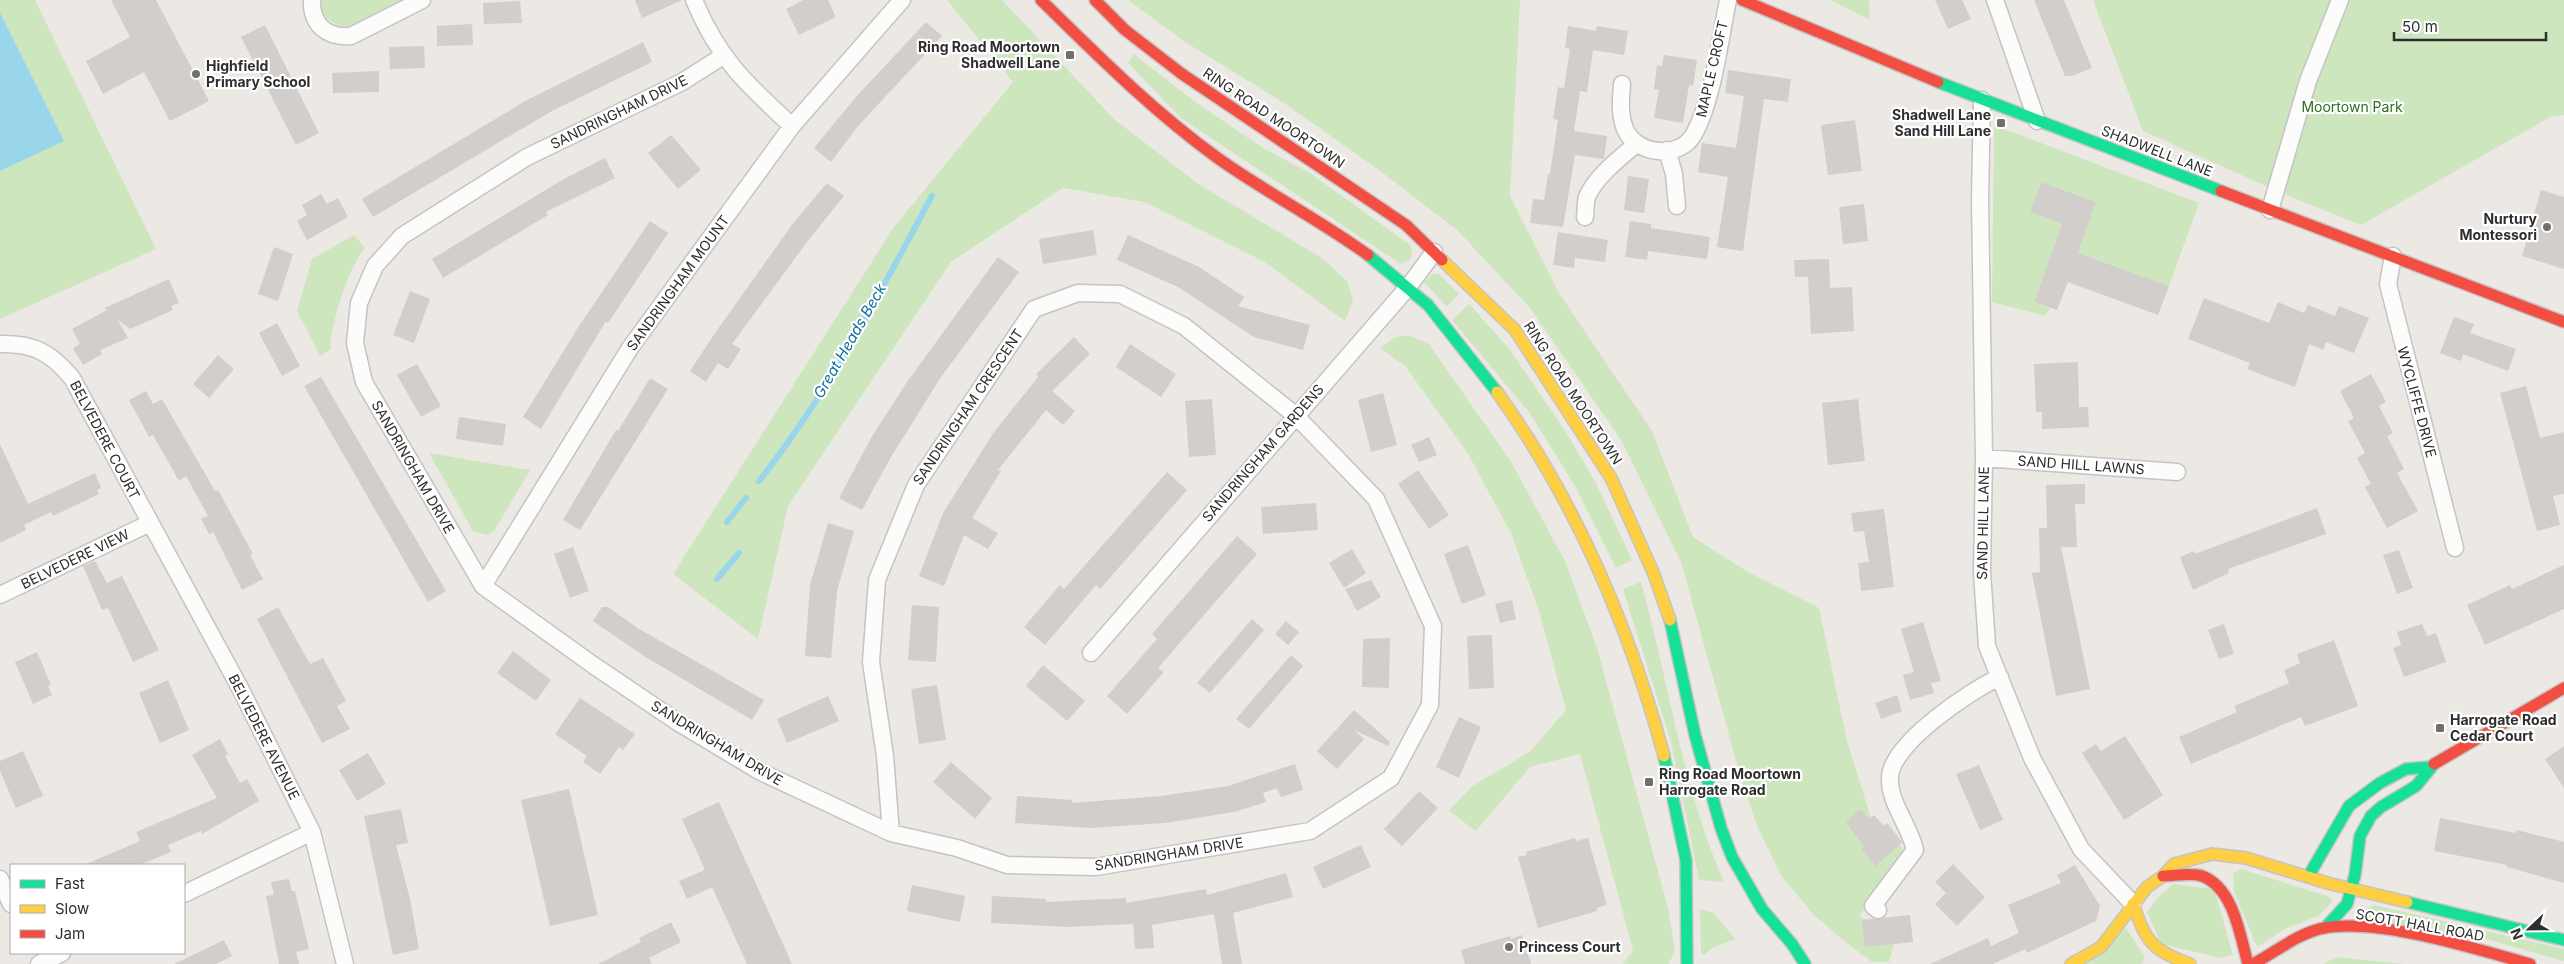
<svg xmlns="http://www.w3.org/2000/svg" width="2564" height="964" font-family="Inter,sans-serif">
<rect width="100%" height="100%" fill="#ece8e4"/>
<!-- green -->
<path fill="#cee6be" d="M0,0H35L156,249L0,319Z
M320,0H405C391,7 370,22 356,26C338,30 319,18 320,0Z
M947,0H1002L1115,120L1200,185L1322,258L1347,281L1353,300L1345,321L1263,261L1145,202L1063,188L951,262L788,506L758,639L673,574L894,227L1013,82Z
M1128,0H1520L1510,196L1559,293L1652,431L1693,537L1748,572L1819,608L1847,741L1870,815L1907,853L1859,916L1884,928L1894,944L1889,962H1872L1848,944L1814,915L1782,877L1757,826L1739,771L1681,562L1621,440L1530,308L1457,230L1379,170L1284,103L1185,42Z
M1830,0H1869L1870,20Z
M2093,0H2564V115L2552,116L2361,225L2277,191L2143,131Z
M1134,54L1195,102L1263,148L1310,173L1410,245L1412,252L1410,259L1401,264L1181,118L1128,63Z
M1994,125L2199,203L2169,286L2078,253L2096,202L2041,182L2030,212L2062,224L2034,302L2050,308L2045,316L1992,302Z
M354,235L365,248C350,264 329,327 331,349L320,356L297,311L312,259Z
M1432,274H1439L1459,294L1447,307L1424,282Z
M1469,304L1508,347L1566,432L1596,483L1632,560L1616,568L1575,486L1529,412L1452,320Z
M1408,335L1428,343L1510,460L1565,561L1597,648L1668,908L1675,950L1669,964H1623L1633,950L1580,754L1530,767L1476,831L1449,811L1471,787L1531,751L1566,710L1539,611L1511,533L1468,454L1405,366L1380,348L1394,338Z
M429,453L530,470L494,531L486,535L473,531Z
M1641,582C1669,682 1682,786 1724,882L1699,880L1671,742L1623,589Z
M2241,869L2330,897L2332,902L2318,916L2285,929L2257,947L2234,891L2233,873Z
M2174,884L2214,889L2233,955L2221,958L2161,944L2147,912L2162,893Z
M2374,905L2564,949V961L2486,939L2364,917L2368,908Z
M1700,909L1714,913L1735,939L1712,948L1704,955L1701,953Z
M2126,928L2145,957L2141,964H2080Z
M2336,957L2403,964H2324Z"/>
<!-- water -->
<path fill="#99d6ec" d="M0,13L64,141L0,171Z"/>
<g fill="none" stroke-linecap="round" stroke-linejoin="round">
<!-- stream -->
<path stroke="#99d6ec" stroke-width="6" d="M759,481C828,394 879,294 932,196
M727,522L746,498
M717,579L739,553"/>
</g>
<!-- building -->
<path fill="#d1cecb" d="M111,0H156L209,101L170,121L144,72L103,94L86,61L130,37Z
M635,0H682L642,18Z
M803,0H828L836,17L799,35L786,9Z
M1935,0H1962L1971,19L1948,29Z
M2034,0H2064L2092,68L2072,76H2065Z
M520,1L522,23L484,24L483,3Z
M926,22L942,36L858,126L831,162L814,148L856,97Z
M472,24L473,45L437,46V26Z
M265,25L319,133L296,145L241,37Z
M1568,26L1596,31L1597,26L1628,31L1624,55L1593,50L1587,92L1580,91L1574,131L1607,136L1604,159L1575,155L1563,227L1530,223L1533,199L1544,200L1548,174H1550L1558,120L1553,119L1558,87L1564,88L1570,49L1565,48Z
M643,42L652,62L552,111L373,217L362,199L527,100Z
M424,46L425,68L390,69L389,47Z
M1664,55L1697,60L1693,86L1689,85L1683,123L1654,118L1659,90L1654,89L1657,65L1662,66Z
M1728,70L1791,79L1788,102L1764,99L1743,251L1717,247L1728,177L1698,172L1702,143L1736,148L1744,96L1725,93Z
M379,71V92L333,93L332,73Z
M1855,120L1862,171L1828,175L1821,125Z
M671,135L701,170L678,189L648,153Z
M605,158L615,178L546,212L548,215L443,278L432,259L562,180Z
M1628,176L1649,179L1644,213L1624,210Z
M2041,182L2096,202L2078,253L2169,286L2158,315L2068,282L2057,310L2034,302L2062,224L2030,212Z
M827,183L844,196L807,242L732,344L741,349L728,369L718,363L706,382L690,371L715,333L794,222Z
M2541,190L2564,197V269L2522,256Z
M321,194L327,204L338,198L348,217L307,240L297,221L307,215L302,205Z
M1864,204L1868,241L1843,244L1839,207Z
M650,221L668,233L608,323L606,321L541,429L523,417L579,326Z
M1630,221L1651,224V228L1710,237L1707,259L1648,251L1647,260L1625,257Z
M1093,230L1097,255L1043,264L1039,239Z
M1558,232L1608,240L1605,262L1575,258L1574,268L1553,265Z
M1128,235L1199,267L1244,297L1238,306L1310,325L1303,350L1254,337L1178,287L1117,260Z
M274,247L293,254L278,301L258,294Z
M998,257L1019,272L941,377L891,457L862,510L839,498L871,438L907,382Z
M1829,259L1830,288L1852,287L1854,331L1811,334L1808,277H1795L1794,260Z
M169,279L179,303L171,306L173,310L130,329L117,319L128,338L100,350L102,354L83,365L73,348L80,344L72,329L107,310L105,308Z
M410,291L430,299L414,343L393,335Z
M2204,298L2269,323L2278,302L2304,313L2308,305L2335,316L2339,306L2369,318L2354,353L2326,342L2323,350L2309,344L2295,387L2247,369L2250,363L2188,339Z
M2454,317L2474,324L2470,333L2516,349L2508,371L2463,354L2461,361L2440,353Z
M277,323L300,366L282,376L259,333Z
M1074,337L1090,354L1052,391L1075,411L1063,425L1046,410L998,470L1001,471L972,518L998,533L988,549L964,535L944,586L919,576L943,513L994,432L1038,377L1036,374Z
M1130,344L1176,374L1161,397L1116,367Z
M218,355L234,369L209,398L193,384Z
M2078,362L2079,407H2088L2089,427L2042,429V412H2036L2034,364Z
M417,364L441,406L421,417L397,375Z
M2371,374L2386,402L2379,406L2393,433L2387,436L2404,469L2397,473L2418,511L2387,528L2365,487L2371,484L2357,458L2365,453L2348,421L2354,418L2340,391Z
M321,377L446,591L428,602L304,386Z
M650,378L668,389L580,530L563,520L616,430L618,431Z
M2526,386L2540,438L2564,432V494L2553,496L2560,525L2537,531L2500,393Z
M146,391L153,404L162,399L215,491L218,490L253,554L250,555L263,579L242,590L213,532L209,534L201,519L208,516L186,476L179,481L153,435L149,437L129,400Z
M1383,393L1397,445L1371,452L1358,400Z
M1212,399L1216,455L1189,457L1185,401Z
M1858,399L1865,461L1828,465L1822,403Z
M459,417L506,424L503,446L456,439Z
M1429,437L1437,455L1419,462L1411,445Z
M0,444L28,504L95,473L101,488L97,490L99,494L53,516L51,512L24,525L26,530L0,543Z
M1418,470L1449,515L1429,529L1398,484Z
M1167,472L1187,490L1100,589L1096,585L1045,645L1024,627L1060,585L1064,589Z
M2085,484V504H2075L2077,547H2061L2090,689L2056,696L2032,573L2040,572L2039,528H2047L2046,485Z
M1316,503L1318,530L1263,534L1261,507Z
M2317,508L2326,534L2228,569L2229,573L2193,590L2180,557L2194,551L2195,554Z
M1884,509L1894,587L1861,591L1858,563L1869,562L1864,531L1854,532L1851,513Z
M828,523L854,531L837,591L831,658L805,656L810,585Z
M1237,536L1257,554L1158,668L1164,672L1127,714L1107,696L1157,639L1152,634Z
M1468,545L1486,595L1462,604L1444,554Z
M573,547L589,591L570,598L554,554Z
M1352,549L1366,573L1344,588L1329,563Z
M2399,550L2413,588L2397,594L2383,555Z
M95,561L107,583L122,576L159,650L133,662L108,608L102,610L83,566Z
M2564,565V609L2485,645L2467,605L2510,585L2512,589Z
M1371,580L1381,597L1357,611L1345,589Z
M1512,600L1516,619L1500,623L1495,604Z
M912,605L939,607L936,662L908,660Z
M278,607L310,664L323,658L346,701L337,706L350,729L322,743L257,619Z
M602,607H608L639,629L764,700L752,720L644,656L593,621Z
M1252,619L1264,630L1210,693L1197,683Z
M1286,621L1299,632L1288,645L1275,634Z
M1923,622L1941,681L1931,683L1934,693L1910,700L1903,675L1914,672L1901,629Z
M2224,624L2234,654L2219,659L2208,630Z
M2422,624L2427,636L2436,633L2446,662L2404,677L2393,648L2401,645L2397,632Z
M1492,635L1494,688L1469,689L1467,636Z
M1390,638L1389,688L1362,687L1363,639Z
M2334,640L2358,706L2305,726L2301,717L2191,764L2179,737L2237,712L2234,706L2289,683L2284,670L2300,663L2297,654Z
M513,651L551,680L536,701L497,673Z
M37,652L51,685L48,686L52,695L33,704L15,662Z
M1291,655L1303,666L1249,729L1236,719Z
M1043,665L1085,701L1067,721L1026,686Z
M168,680L189,730L160,743L139,693Z
M937,685L946,740L919,744L911,689Z
M1897,695L1902,711L1881,719L1875,703Z
M828,696L839,721L787,743L777,719Z
M580,698L635,734L623,750L619,747L600,774L583,762L587,756L555,734Z
M1354,710L1390,742L1388,746L1354,730L1364,739L1337,769L1317,751Z
M1459,717L1481,727L1459,778L1436,767Z
M2125,736L2163,795L2124,820L2082,753L2096,744L2101,751Z
M220,739L228,754L225,756L240,783L247,779L259,801L202,834L201,831L168,845L171,852L139,865H84L140,841L136,832L217,798L192,755Z
M2564,746V788L2545,759Z
M23,751L43,796L16,808L0,771V761Z
M368,753L386,784L357,801L339,770Z
M951,762L992,798L975,819L933,782Z
M1295,764L1303,790L1281,797L1277,788L1263,793L1266,802L1234,812L1165,823L1091,828L1015,823L1017,796L1072,800V803L1161,796L1228,786Z
M1979,765L2003,820L1980,830L1956,774Z
M569,789L598,915L550,926L521,800Z
M1419,791L1438,808L1402,846L1384,829Z
M719,802L792,964H747L712,887L687,899L679,881L705,870L682,819Z
M401,809L408,843L396,845L410,899L419,949L393,955L364,816Z
M1860,809L1870,819L1874,815L1884,826L1887,823L1902,842L1876,866L1861,849L1864,847L1846,822Z
M2440,818L2516,833L2517,830L2564,842V883L2507,867V865L2434,851Z
M1575,838L1576,841L1588,838L1607,905L1596,908L1597,911L1538,928L1518,857L1527,855L1526,852Z
M1361,845L1371,867L1323,889L1313,867Z
M1953,864L1985,897L1957,926L1935,904L1946,893L1935,882Z
M2075,865L2100,906L2096,921L2027,953L2025,949L1993,964H1930L1988,938L1991,946L2019,933L2008,905L2061,883L2057,875Z
M1286,873L1293,897L1233,913L1242,964H1222L1214,914L1152,925L1154,948L1135,949L1133,924L1066,927L991,923L992,896L1046,899V902L1126,898V903L1206,889L1207,895Z
M289,879L292,891H295L309,949L296,952L299,964H279L266,896L274,895L271,882Z
M912,885L965,896L960,922L907,911Z
M1910,915L1913,942L1865,947L1862,920Z
M671,922L681,942L649,958L652,964H598L641,942L639,938Z
M1522,935L1531,964H1465L1461,950L1510,936L1511,939Z
M224,940L232,956L216,964H174Z"/>
<g fill="none" stroke-linecap="round" stroke-linejoin="round">
<!-- street casing -->
<g stroke="#c5c4c5" stroke-width="19">
<path id="street" d="M312,0C311,25 327,38 351,36L422,0
M694,0C718,58 746,84 792,126
M1995,0L2037,121
M723,56L682,82L527,157L402,236L375,266L359,303L355,343L364,382L483,586L593,665L679,723L759,771L891,833L957,848L1007,865L1096,867L1310,831L1391,778L1430,705L1433,626L1376,499L1295,415L1184,326L1120,294L1078,293L1034,309L916,485L877,580L871,662L885,756L891,833
M1622,84C1621,99 1619,114 1625,129C1636,155 1680,160 1694,134C1713,100 1720,39 1728,0
M1982,100L1980,199L1984,458L1982,572L1987,646L2032,758L2081,849L2133,904
M1667,150L1674,174L1677,206
M2270,210L2308,81L2340,0
M1585,217C1586,211 1585,203 1587,197C1596,176 1619,159 1635,145
M2393,256L2388,284L2455,548
M0,344C34,343 51,353 72,378L240,688L312,832L345,964
M1984,458L2177,472
M483,586L630,348L792,126L902,0
M0,595L150,523
M1091,653L1409,286L1434,252
M0,879L11,904
M184,894L312,832
M1878,910L1873,906L1915,850C1910,826 1889,803 1890,778C1890,744 1971,690 2000,677
M39,964L62,953"/>
</g>
<!-- fast casing -->
<g stroke="#c5c4c5" stroke-width="14">
<path id="fast" d="M1938,82L2221,191
M1368,255L1428,305L1497,392
M1670,620L1695,735L1721,828L1732,857L1762,909L1792,944L1805,964
M1664,756L1686,860L1687,964
M2308,877L2349,806L2380,783L2406,769L2430,767
M2407,902L2564,940
M2325,928L2347,904L2355,875L2360,836L2371,816L2381,807L2416,786L2434,764"/>
</g>
<!-- slow casing -->
<g stroke="#c5c4c5" stroke-width="14">
<path id="slow" d="M1442,260L1515,330L1611,478L1653,572L1670,620
M1497,392C1576,502 1629,626 1664,756
M2133,904C2146,941 2152,951 2190,964
M2071,964L2101,947L2147,887L2163,876L2174,864L2212,854L2246,858L2331,884L2407,902"/>
</g>
<!-- jam casing -->
<g stroke="#c5c4c5" stroke-width="14">
<path id="jam" d="M1041,0C1098,56 1154,112 1219,159C1267,193 1320,220 1368,255
M1095,0L1125,30L1182,74L1406,225L1442,260
M1742,0L1938,82
M2221,191L2564,322
M2434,764L2564,688
M2163,876C2175,876 2190,872 2202,876C2234,888 2240,936 2248,964
M2253,964C2276,952 2298,933 2324,928C2379,918 2476,949 2530,964"/>
</g>
<!-- street -->
<use href="#street" stroke="#fcfcfb" stroke-width="16"/>
<!-- fast -->
<use href="#fast" stroke="#16e098" stroke-width="11"/>
<!-- slow -->
<use href="#slow" stroke="#ffcf43" stroke-width="11"/>
<!-- jam -->
<use href="#jam" stroke="#f24e42" stroke-width="11"/>
</g>
<!-- markers -->
<g fill="#706f6e" stroke="#fff" stroke-width="2">
<rect x="1065" y="50" width="10" height="10" rx="2.5"/>
<circle cx="196" cy="74" r="5"/>
<rect x="1996" y="118" width="10" height="10" rx="2.5"/>
<circle cx="2547" cy="227" r="5"/>
<rect x="2435" y="723" width="10" height="10" rx="2.5"/>
<rect x="1644" y="777" width="10" height="10" rx="2.5"/>
<circle cx="1509" cy="947" r="5"/>
</g>
<g text-anchor="middle" stroke-width="4.5" stroke-linejoin="round" paint-order="stroke">
<!-- poi labels -->
<g font-size="14" font-weight="bold" fill="#2e2e2e" stroke="#fff" text-anchor="start">
<text x="1060" y="52" text-anchor="end">Ring Road Moortown<tspan x="1060" dy="16">Shadwell Lane</tspan></text>
<text x="206" y="71">Highfield<tspan x="206" dy="16">Primary School</tspan></text>
<text x="1991" y="120" text-anchor="end">Shadwell Lane<tspan x="1991" dy="16">Sand Hill Lane</tspan></text>
<text x="2537" y="224" text-anchor="end">Nurtury<tspan x="2537" dy="16">Montessori</tspan></text>
<text x="2450" y="725">Harrogate Road<tspan x="2450" dy="16">Cedar Court</tspan></text>
<text x="1659" y="779">Ring Road Moortown<tspan x="1659" dy="16">Harrogate Road</tspan></text>
<text x="1519" y="952">Princess Court</text>
</g>
<!-- street labels -->
<g font-size="14" fill="#2e2e2e" stroke="#fff">
<text transform="translate(1712 69) rotate(-77)" y="5">MAPLE CROFT</text>
<text transform="translate(619 112) rotate(-26)" y="5">SANDRINGHAM DRIVE</text>
<text transform="translate(1274 118) rotate(34)" y="5">RING ROAD MOORTOWN</text>
<text transform="translate(2157 151) rotate(21)" y="5">SHADWELL LANE</text>
<text transform="translate(678 283) rotate(-54)" y="5">SANDRINGHAM MOUNT</text>
<text transform="translate(1573 393) rotate(57)" y="5">RING ROAD MOORTOWN</text>
<text transform="translate(2417 402) rotate(75)" y="5">WYCLIFFE DRIVE</text>
<text transform="translate(968 407) rotate(-56)" y="5">SANDRINGHAM CRESCENT</text>
<text transform="translate(105 440) rotate(62)" y="5">BELVEDERE COURT</text>
<text transform="translate(1263 453) rotate(-49)" y="5">SANDRINGHAM GARDENS</text>
<text transform="translate(2081 465) rotate(4)" y="5">SAND HILL LAWNS</text>
<text transform="translate(413 467) rotate(60)" y="5">SANDRINGHAM DRIVE</text>
<text transform="translate(1983 523) rotate(-89)" y="5">SAND HILL LANE</text>
<text transform="translate(75 559) rotate(-26)" y="5">BELVEDERE VIEW</text>
<text transform="translate(264 737) rotate(63)" y="5">BELVEDERE AVENUE</text>
<text transform="translate(717 743) rotate(31)" y="5">SANDRINGHAM DRIVE</text>
<text transform="translate(1169 854) rotate(-9)" y="5">SANDRINGHAM DRIVE</text>
<text transform="translate(2420 925) rotate(10)" y="5">SCOTT HALL ROAD</text>
</g>
<!-- park labels -->
<g font-size="14" fill="#2c6e1b" stroke="#fff">
<text x="2352" y="112">Moortown Park</text>
</g>
<!-- water labels -->
<g font-size="15" font-style="italic" fill="#0d6fa3" stroke="#fff">
<text transform="translate(850 341) rotate(-60)" y="5">Great Heads Beck</text>
</g>
</g>
<!-- legend -->
<rect x="10" y="864" width="175" height="90" fill="#ffffff" stroke="#ababab"/>
<rect x="20" y="880" width="25" height="8" fill="#16e098" stroke="#ababab"/>
<text x="55" y="889" font-size="15" fill="#2e2e2e">Fast</text>
<rect x="20" y="905" width="25" height="8" fill="#ffcf43" stroke="#ababab"/>
<text x="55" y="914" font-size="15" fill="#2e2e2e">Slow</text>
<rect x="20" y="930" width="25" height="8" fill="#f24e42" stroke="#ababab"/>
<text x="55" y="939" font-size="15" fill="#2e2e2e">Jam</text>
<!-- north arrow -->
<g transform="translate(2529 929) rotate(248)" stroke="#ffffff" stroke-width="4" paint-order="stroke">
<path d="M0-4L9 19L0 12L-9 19Z" fill="#2e2e2e"/>
<text y="-8" font-size="14" font-weight="bold" text-anchor="middle" fill="#2e2e2e">N</text>
</g>
<!-- scale -->
<path d="M2394 32v8h152v-8" fill="none" stroke="#2e2e2e" stroke-width="2.5"/>
<text x="2402" y="32" font-size="15" fill="#2e2e2e" stroke="#ffffff" stroke-width="4" paint-order="stroke">50 m</text>
</svg>
